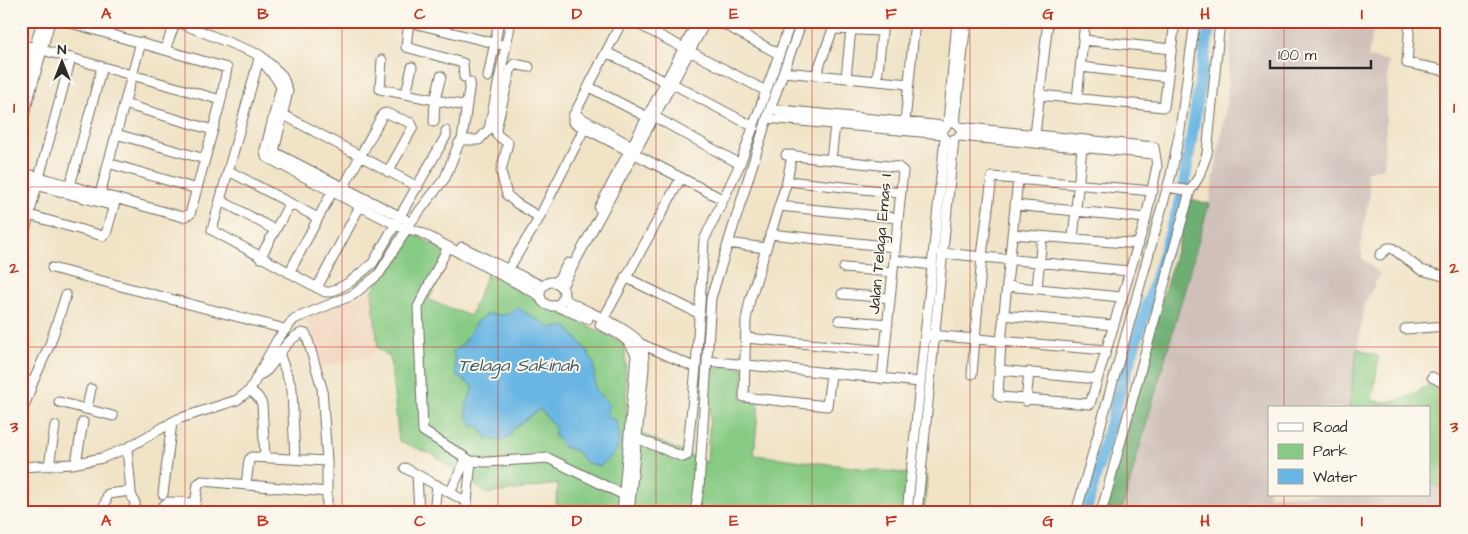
<svg xmlns="http://www.w3.org/2000/svg" width="1468" height="534" font-family="'Architects Daughter',sans-serif">
<rect width="100%" height="100%" fill="#fbf7ec"/>
<filter id="ink" filterUnits="userSpaceOnUse"><feTurbulence type="fractalNoise" baseFrequency=".02" numOctaves="2"/><feDisplacementMap in="SourceGraphic" scale="10" xChannelSelector="R" yChannelSelector="G"/><feConvolveMatrix kernelMatrix="1 2 1 2 8 2 1 2 1" color-interpolation-filters="sRGB"/></filter>
<filter id="wash" filterUnits="userSpaceOnUse"><feTurbulence type="fractalNoise" baseFrequency=".0096" numOctaves="4" result="noise"/><feDisplacementMap in="SourceGraphic" scale="20" xChannelSelector="R" yChannelSelector="G"/><feGaussianBlur stdDeviation="1.12" result="paint"/><feColorMatrix in="noise" values="0 0 0 0 0 0 0 0 0 0 0 0 0 0 0 0 0 1.4 0 .05"/><feComposite in="paint" operator="in"/></filter>
<g filter="url(#wash)">
<rect width="100%" height="100%" fill="#f0e3c6"/>
<!-- built -->
<path fill="#f2d4be" d="M372,291L378,348L370,357L320,367L306,319Z"/>
<!-- industrial -->
<path fill="#cfc0ba" d="M1233,21H1375L1368,57L1388,61L1384,168L1366,172L1370,191L1361,243L1362,258L1380,274L1364,305L1349,408H1269V495H1429V483L1446,488L1447,513H1121L1209,204L1225,116Z"/>
<!-- green -->
<path fill="#87ca84" stroke="#597a58" d="M412,233L451,254L429,300L470,316L488,272L532,298L625,344L627,427L707,463L713,364L744,368L741,399L759,401L754,455L927,476L924,513H555L558,484L487,494L434,455L399,441L390,357L378,348L372,291Z
M1357,348L1379,357L1372,400C1397,407 1416,393 1436,380L1447,384V490L1429,483V408H1349Z"/>
<!-- forest -->
<path fill="#6dae72" stroke="#4c6c4e" d="M1191,199L1209,204L1121,513H1100Z"/>
<!-- water -->
<path fill="#69b6e3" stroke="#4a7087" d="M517,307L551,328L566,326L585,348L594,363L595,390L611,406L608,408V417L616,420C623,444 619,452 600,466L586,463L576,451L564,447L554,434L556,429L540,409L512,430L511,435L501,441L487,438L477,425L474,427C461,414 467,401 474,387L457,376L453,351L463,344L476,322L488,314L505,315Z"/>
<g fill="none" stroke-linecap="round" stroke-linejoin="round">
<!-- river -->
<path stroke="#69b6e3" stroke-width="12" d="M1085,513L1119,394L1182,197L1210,21"/>
</g>
</g>
<g filter="url(#ink)">
<g fill="none" stroke-linecap="round" stroke-linejoin="round">
<!-- minor casing -->
<g stroke="#706b61" stroke-width="11">
<path id="minor" d="M175,21L260,55L282,75L288,91L274,152L405,219
M409,21L406,47L463,63L464,77
M622,21L573,117V122L722,199
M632,21L766,91
M718,21L779,54
M1154,21L1175,24
M1410,21L1407,63L1447,71
M409,22L506,46
M1083,40L1172,49
M21,44L221,100
M165,49L176,21
M606,52L666,82
M256,54L276,78L281,87L265,150L266,157L400,227L420,232L539,295
M260,55L212,230L325,292H331L350,282L373,263L446,136V131
M382,60L380,89L466,106
M529,67L514,64L511,68L496,129L497,135L508,143L501,171L507,195L516,203L539,217
M1081,67L1168,77
M784,72L909,84
M816,75L833,29L882,31
M488,77L499,21
M846,78L851,29
M877,81L883,21
M673,84L754,127
M589,87L647,117
M406,94L412,67
M21,95L42,21
M1039,95L1164,107L1175,21
M1077,99L1085,21
M124,104L213,130
M770,109L944,126
M282,114L418,187
M574,114L628,144
M655,117L740,164
M767,118L943,134
M434,122L435,100L441,76
M905,122L915,21
M955,123L966,21
M21,126L50,21
M959,127L1154,147L1157,166L1146,218L1090,404L1000,397L998,395L1001,342L1018,179
M942,131L948,123L957,21
M116,134L205,159
M1035,135L1048,21
M959,136L1154,154
M462,140L470,82
M786,155L898,167L903,171L882,379
M792,155L787,181L750,300L746,320L744,397L827,406L831,374
M831,160L835,125
M108,163L197,189
M229,171L318,218
M21,172L183,217L190,214L221,100L227,68L64,21
M21,181L114,206
M787,181L901,193
M70,186L102,67
M1168,187L1190,191
M341,192L383,114L386,113L411,123L413,127L388,172
M100,194L141,42
M220,200L275,230
M1015,205L1146,218
M779,206L898,218
M599,208L698,21
M29,215L103,236L106,234L116,198
M770,234L895,247
M1012,234L1139,244
M1073,239L1082,148
M728,243L766,248
M21,245L71,58
M448,247L418,307L423,431L471,461L487,462L548,458L630,498
M459,253L462,247L542,286
M942,253L1129,271
M1380,255L1388,248H1392L1421,270L1447,277
M260,258L290,203
M894,260L932,265
M52,268L285,329
M844,268L893,272
M508,270L537,222L584,129
M289,273L332,192
M625,277L700,314
M540 294a12 12 0 1 1 24 0a12 12 0 1 1-24 0Z
M557,282L568,263
M562,286L706,21
M1007,286L1121,297
M317,288L360,206
M1037,288L1042,237
M842,294L890,298
M563,298C583,311 627,326 639,342C645,350 644,360 644,369L629,513
M556,306L588,319
M1003,315L1113,325
M839,320L888,324
M600,325L681,178
M602,326C617,333 631,339 636,356L622,513
M1405,329L1447,326
M929,335L1106,350
M746,338L885,351
M637,342L696,368
M279,353L292,389L295,459
M707,361L920,382
M999,370L1097,379
M972,374L982,256L992,177L1153,191
M259,375C275,370 280,342 302,333L306,334L322,388L327,461V513
M1432,377L1447,385
M21,379L33,382L50,344L66,295
M250,390L258,397L262,404L265,457
M1026,401L1029,372
M59,402L113,416
M25,404L33,382
M87,408L91,389
M629,435L683,457L687,455L696,368L704,240L740,164L791,21
M76,463L83,422
M49,466L55,426
M21,467L72,464L102,458L127,448L178,419L237,400L250,390L277,340L294,319L353,295L379,274L411,222L445,178L459,143L462,140H479L489,129L511,21
M405,468L467,502
M417,475L419,513
M246,485L249,460L252,457L327,461
M130,492L135,503L134,513
M450,493L466,459
M163,494L172,422
M194,511L215,513
M327,511L344,513
M102,513L108,494L131,491L127,448
M162,513L163,506L168,502L195,503
M194,513L198,484L202,481L327,492
M434,513L437,485
M466,513L471,461
M695,513L699,488L711,298L770,109L802,21
M907,513L945,138
M917,513L954,139
M1076,513L1171,175L1180,130L1195,21
M1101,513L1190,191L1198,178L1207,154L1220,21"/>
</g>
<!-- minor -->
<use href="#minor" stroke="#fff" stroke-width="9"/>
</g>
</g>
<!-- grid -->
<path fill="none" stroke="#c8321e" stroke-width="1" stroke-opacity="0.55" d="M185,21V513M342,21V513M498,21V513M656,21V513M812,21V513M970,21V513M1127,21V513M1284,21V408M21,187H1447M21,347H1447M1284,495V513"/>
<g text-anchor="middle" stroke-width="4" stroke-linejoin="round" paint-order="stroke">
<!-- street labels -->
<g font-size="16" fill="#2b2b2b" stroke="#fbf7ec">
<text transform="translate(879 244) rotate(-85)" y="6">Jalan Telaga Emas I</text>
</g>
<!-- water labels -->
<g font-size="18" font-style="italic" fill="#415c6b" stroke="#fbf7ec">
<text x="518" y="371">Telaga Sakinah</text>
</g>
</g>
<!-- margin -->
<rect width="1468" height="534" fill="none" stroke="#fbf7ec" stroke-width="55"/>
<!-- legend -->
<rect x="1268" y="406" width="162" height="90" fill="#fbf7ec" stroke="#a8a59f"/>
<rect x="1278" y="423" width="25" height="8" fill="#ffffff" stroke="#a8a59f"/>
<text x="1313" y="432" font-size="15" fill="#2b2b2b">Road</text>
<rect x="1278" y="444" width="25" height="15" fill="#87ca84" stroke="#a8a59f"/>
<text x="1313" y="456" font-size="15" fill="#2b2b2b">Park</text>
<rect x="1278" y="469" width="25" height="15" fill="#69b6e3" stroke="#a8a59f"/>
<text x="1313" y="482" font-size="15" fill="#2b2b2b">Water</text>
<!-- north arrow -->
<g transform="translate(62 62)" stroke="#fbf7ec" stroke-width="4" paint-order="stroke">
<path d="M0-4L9 19L0 12L-9 19Z" fill="#2b2b2b"/>
<text y="-8" font-size="14" font-weight="bold" text-anchor="middle" fill="#2b2b2b">N</text>
</g>
<!-- scale -->
<path d="M1270 60v8h101v-8" fill="none" stroke="#2b2b2b" stroke-width="2.5"/>
<text x="1278" y="60" font-size="15" fill="#2b2b2b" stroke="#fbf7ec" stroke-width="4" paint-order="stroke">100 m</text>
<rect x="28" y="28" width="1412" height="478" fill="none" stroke="#c8321e" stroke-width="2"/>
<g font-size="16" text-anchor="middle" font-weight="bold" fill="#c8321e">
<text x="106" y="19">A</text>
<text x="263" y="19">B</text>
<text x="420" y="19">C</text>
<text x="577" y="19">D</text>
<text x="734" y="19">E</text>
<text x="891" y="19">F</text>
<text x="1048" y="19">G</text>
<text x="1205" y="19">H</text>
<text x="1362" y="19">I</text>
<text x="14" y="113">1</text>
<text x="1454" y="113">1</text>
<text x="14" y="273">2</text>
<text x="1454" y="273">2</text>
<text x="14" y="432">3</text>
<text x="1454" y="432">3</text>
<text x="106" y="526">A</text>
<text x="263" y="526">B</text>
<text x="420" y="526">C</text>
<text x="577" y="526">D</text>
<text x="734" y="526">E</text>
<text x="891" y="526">F</text>
<text x="1048" y="526">G</text>
<text x="1205" y="526">H</text>
<text x="1362" y="526">I</text>
</g>
</svg>
